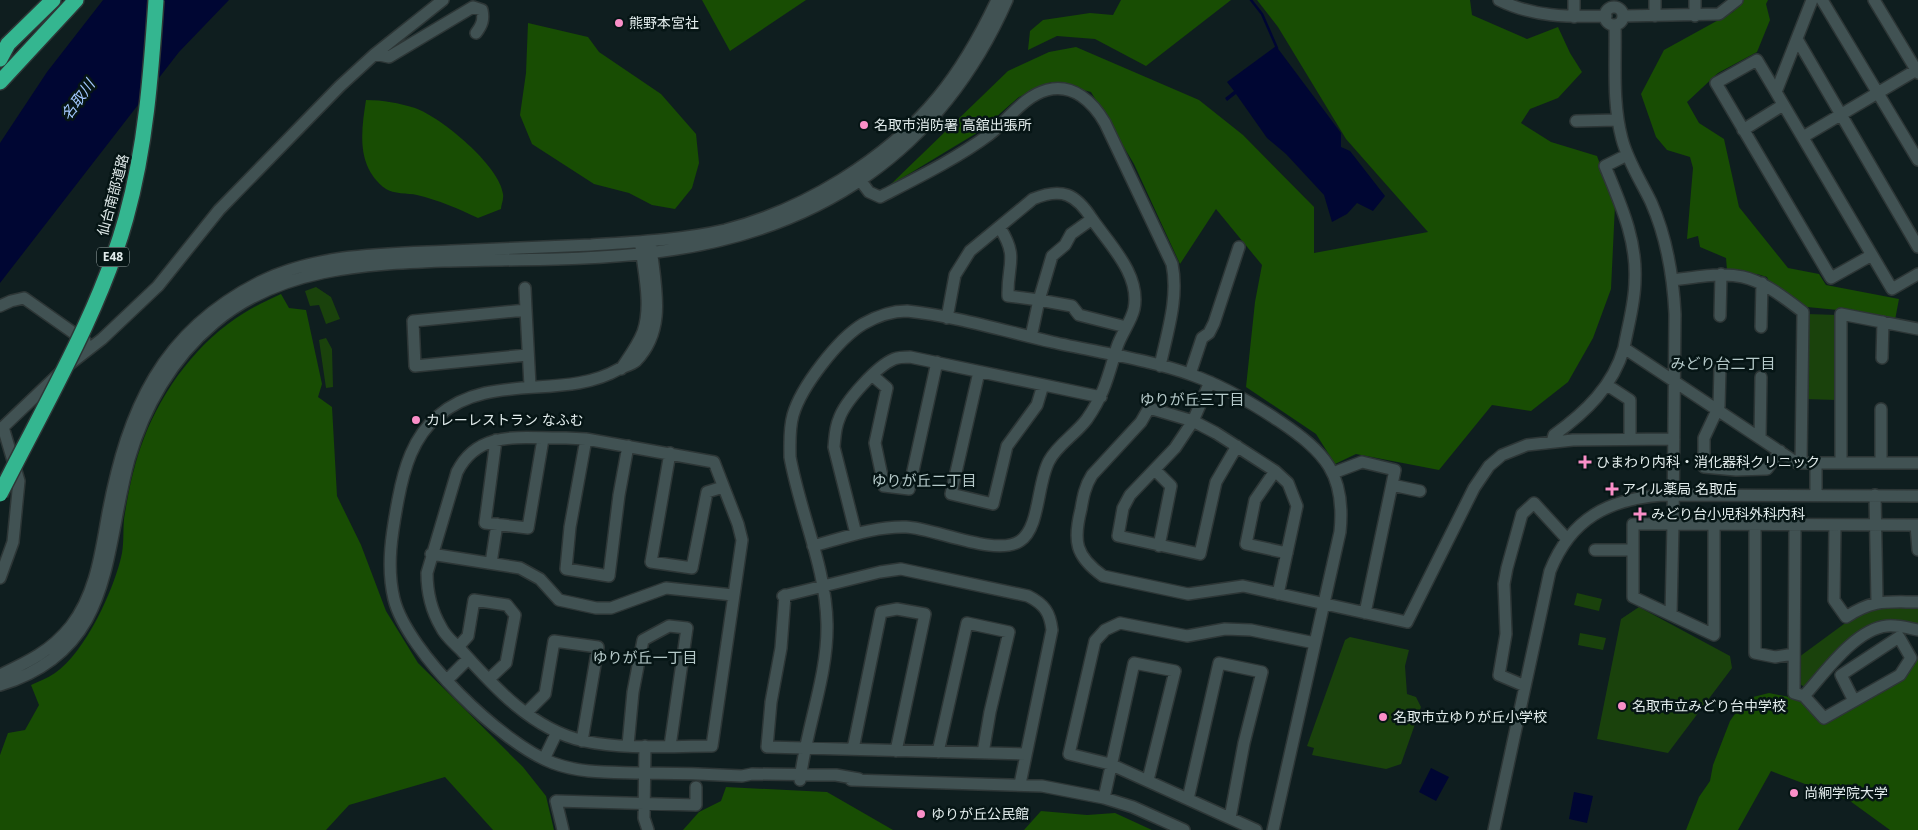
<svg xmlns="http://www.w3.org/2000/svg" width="1918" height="830" font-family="'Noto Sans','Noto Sans JP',sans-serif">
<rect width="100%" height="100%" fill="#0f1e1f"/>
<!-- green -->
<path fill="#1a420c" d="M316,287L331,297L340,319L326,324L319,305L310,306L305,291Z
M1807,314L1838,315L1837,400L1804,399Z
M326,338L332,349L333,387L326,388L319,340Z
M1577,593L1602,599L1599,611L1574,605Z
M1881,606H1918V627L1884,623L1808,689L1798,683L1799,657L1863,610Z
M1639,607L1730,656L1732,668L1668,753L1597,739L1621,619Z
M1580,633L1606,638L1603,650L1578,645Z
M1350,637L1409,650L1405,666L1407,694L1416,697L1421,707L1401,764L1386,769L1312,755L1314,748L1307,746L1345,640Z"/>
<!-- forest -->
<path fill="#184d03" d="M702,0H806L730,51Z
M1121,0H1231L1146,66L1095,39L1057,36L1028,50L1030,31L1043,20L1090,13L1113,15Z
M1257,0H1470L1472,15L1527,39L1558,27L1570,53L1582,72L1558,98L1530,109L1521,123L1551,142L1597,156L1615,205L1611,289L1593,338L1568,382L1531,411L1492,405L1439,470L1356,454L1335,464L1316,434L1246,387L1255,302L1262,265L1216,209L1180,264L1134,164L1091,92L1051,82L1019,97L980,131L889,186L1008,71L1049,52L1076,47L1199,100L1243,135L1314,207V253L1428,232L1346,139L1278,27Z
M1742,0H1768L1766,4L1770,20L1757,52L1718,73L1687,102L1699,123L1724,139L1739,207L1788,268L1819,274L1826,285L1899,299L1895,320L1838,310L1807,307L1769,282L1767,277L1757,274L1754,276L1737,269L1727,270L1726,258L1700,247L1698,236L1687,239L1693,168L1690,157L1667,150L1656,137L1641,94L1664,50L1733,12Z
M528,23L588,37L599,52L661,94L696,134L699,163L692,188L675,209L652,205L629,193L594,184L532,144L520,115L526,73Z
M366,100C383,100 399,103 415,108C441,117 500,166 503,194C504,199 501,205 501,209L478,218C459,209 438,200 417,195C408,193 393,194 386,189C356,167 361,132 366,100Z
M281,294L289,308L306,310L322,384L318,397L332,407L337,496L361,545L386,611L418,663L523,767L546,796L554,830H493L445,777L349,805L326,830H0V755L8,733L25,730L39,705L31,685C39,681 48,678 55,673C85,653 115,588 122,553C124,542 123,530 124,519C128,493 134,463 144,438C163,389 198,341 244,313C255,306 268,300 281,294Z
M1918,657V830H1890L1850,801L1771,771L1738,830H1686L1699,797L1710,781L1713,765L1730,721L1741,705L1753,697L1769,693L1804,700L1822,723L1900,681Z
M726,787L827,792L893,830H683L699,812L721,801Z
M1041,811L1087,815L1115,813L1152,830H1024Z"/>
<!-- water -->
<path fill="#000633" d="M103,0H229L179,52L0,283V143L47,72Z
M1276,46L1341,133V147L1350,151L1385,196L1373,211L1357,203L1347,214L1332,222L1324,195L1286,154L1267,138L1236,94L1227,101L1225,98L1234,91L1227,82Z
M1431,768L1449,777L1436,801L1419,792Z
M1574,792L1593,796L1587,823L1569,819Z"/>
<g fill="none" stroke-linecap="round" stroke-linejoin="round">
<!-- stream -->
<path stroke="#000633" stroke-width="2.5" d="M1251,0L1262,14L1277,48"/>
<!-- minor casing -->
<g stroke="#2d3636" stroke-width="14">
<path id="minor" d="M1499,0C1533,17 1568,17 1606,16
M1574,0V17
M1655,0V16
M1812,0L1776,92L1892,289L1918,274
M1822,0L1918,160
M1874,0L1918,73
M1605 16a9 9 0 1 1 18 0a9 9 0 1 1-18 0Z
M1624,16L1719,14L1737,0
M1695,16V0
M1615,25C1616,63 1612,102 1622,139C1628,162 1641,181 1651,202C1667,238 1673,274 1675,314L1673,524L1918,525
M1797,39L1918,247
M375,54L389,57L473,7L482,10C484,20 482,25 476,33
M1776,92L1757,60L1716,83L1831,278L1872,255
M1576,121L1617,120
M1743,130L1783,105
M1803,137L1918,69
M857,176L869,192L880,197C917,178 956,159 990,134C1008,120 1024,96 1047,90C1073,83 1093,102 1105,123L1172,264C1179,298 1167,333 1160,366
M1092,219L1071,234L1065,245L1052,256L1039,300L1072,306L1079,315L1126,327
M1000,228C1019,258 1007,264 1008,296L1039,300L1031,337
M651,247C655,287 667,329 636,361C631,365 625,366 619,369C564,401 490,371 438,416C413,437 404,468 398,500C392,532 386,566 394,599C407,652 502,744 553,763C582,774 612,772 642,773C676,773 709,774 742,776L752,774L836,775L859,779
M1673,280C1739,271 1749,270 1803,312L1801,463
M525,288L526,310
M0,306L11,301L24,298L85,341
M1720,316L1721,274
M1761,327L1762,283
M1624,348C1628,325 1635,303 1635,280C1637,239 1620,203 1605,166L1627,155
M527,355L415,366L413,321L526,310L530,386
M1882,358L1883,322
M1720,368L1719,406L1704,438V467L1736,470L1767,469L1780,451
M621,369C629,357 638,345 643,332C652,306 644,274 641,247
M979,372L951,494L993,504L1007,446L1037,405L1043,385
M1190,374L1202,338L1209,333L1214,323L1239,247
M872,375L887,388L875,443L884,486L909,489L937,362
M1210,382L1193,421L1175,448L1130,495L1123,508L1118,536L1200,554L1216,482L1237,446
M1607,385L1630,400V438
M0,430L66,367L102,339L158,286L219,210L340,86L375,54L443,0
M566,438L586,439L714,462L738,524L742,540L712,746C671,746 625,750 584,741C533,730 494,687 461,650C454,643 445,636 441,627C431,610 427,593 427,573L457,472C479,428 524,439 566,438Z
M1760,438L1761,377
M586,439L570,527L566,569L609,576L619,495L628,446
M496,440L485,523L528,528L543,439
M1552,442L1554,435C1586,412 1613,386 1624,348L1797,463H1918
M670,453L651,562L692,568L707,492L723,487
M1841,463V314L1918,329
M1881,463V409
M1155,470L1171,486L1159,546
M1275,471L1255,500L1246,544L1287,553
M1333,473L1362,462L1395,470L1365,613
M1392,485L1420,491
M1816,495V463
M1875,495L1877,602
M1755,525V653L1775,657L1794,654
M1795,525L1794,693L1804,696C1824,674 1855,629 1887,626C1898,625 1908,628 1918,630
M1835,525L1834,600L1846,617C1874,599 1886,602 1918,602
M1916,525L1918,550
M856,534L834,447C835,437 835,428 839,419C845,401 877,366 894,359C899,357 905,357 910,357L1101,397
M813,546C843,538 875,526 906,527C934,528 996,557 1020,541C1040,528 1037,483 1049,461C1057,445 1076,434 1087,419C1105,393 1108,376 1117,347C1121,334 1131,322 1134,309C1141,275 1110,245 1092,219C1076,194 1062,187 1033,199L970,251L955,275L947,318
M1595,550H1633
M431,554L520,568L540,579L559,600L596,608H611L666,588L733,595
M491,563L497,524
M0,578L13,542L19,481L3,427
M1278,594L1297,506L1288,483L1275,471L1216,433L1193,421L1149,408L1141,422L1092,475C1085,486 1083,497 1081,509C1073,541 1075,556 1103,576L1188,594L1243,586L1407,622L1474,488L1489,466L1502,455L1527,445L1573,440L1674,439
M785,595L781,648L771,702L767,747L1025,754
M783,596L880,572L901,569L1028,596C1044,604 1050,612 1052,630L1020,784
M1671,614L1673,524H1633V597L1714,635V525
M458,647L468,636L474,600L507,605L515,615L506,663L489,679
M0,675C28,662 51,651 71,626C96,594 101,552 108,513C128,409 161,332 260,282C318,253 388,254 451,251C498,249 545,247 591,245C636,242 681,240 725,230C803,210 886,160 938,97C962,68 981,34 997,0
M447,680L468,659
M0,685C115,650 103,554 129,459C144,407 172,358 214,323C279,268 364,264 445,261C515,259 586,261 656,252C818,232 940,152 1007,0
M1525,686L1499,675L1506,634L1504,584L1507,568L1522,514L1534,503L1567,539
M1804,696L1824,718L1900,675L1911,658L1899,637L1841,675L1854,701
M526,713L545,694L554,641L598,647L582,741
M628,745L633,692L643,640L669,626L687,628L670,746
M645,746L644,818L648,830
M853,749L881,612L897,609L925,614L896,751
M938,752L967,623L1009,632L990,712L983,753
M544,759L557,732
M800,780C806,728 828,676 827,624C826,567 800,513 790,457C790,443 789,429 793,415C801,387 838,339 863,324C877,316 891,311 907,311C955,316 1004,331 1052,342C1096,352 1151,360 1192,375C1223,386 1252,403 1279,421C1325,452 1346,474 1340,532L1273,830
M851,780L1042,786L1104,798L1133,807L1184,830
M1104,798L1134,663L1175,671L1148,780
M1188,799L1219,663L1262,672L1244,743L1230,818
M563,830L556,801L696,805V787
M1256,830L1110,764L1069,754L1095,641L1105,630L1120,623L1187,636L1225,629L1251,630L1315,643
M1494,830L1550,571C1571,518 1609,499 1663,495L1918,496"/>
</g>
<!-- highway casing -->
<g stroke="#2d3636" stroke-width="18">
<path id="highway" d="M0,59L8,44L53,0
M0,82L76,0"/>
</g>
<!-- minor -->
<use href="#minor" stroke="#415253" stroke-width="11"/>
<!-- highway -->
<use href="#highway" stroke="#34b690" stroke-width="15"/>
<!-- highway-bridge casing -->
<g stroke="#2d3636" stroke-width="18" stroke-linecap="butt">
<path id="highway-bridge" d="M0,494C44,406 100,312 126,218C146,146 151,74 156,0"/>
</g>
<!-- highway-bridge -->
<use href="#highway-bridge" stroke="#34b690" stroke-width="15"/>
</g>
<!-- markers -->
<g fill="#fa8fc8" stroke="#061515" stroke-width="2">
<circle cx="619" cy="23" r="5"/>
<circle cx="864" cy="125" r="5"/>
<circle cx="416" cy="420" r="5"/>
<path d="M1582.5 454.5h5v5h5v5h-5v5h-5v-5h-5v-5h5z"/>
<path d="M1609.5 481.5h5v5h5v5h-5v5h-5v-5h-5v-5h5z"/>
<path d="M1637.5 506.5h5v5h5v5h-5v5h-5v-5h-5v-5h5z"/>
<circle cx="1622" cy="706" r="5"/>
<circle cx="1383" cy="717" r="5"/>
<circle cx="1794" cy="793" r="5"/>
<circle cx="921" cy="814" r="5"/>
</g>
<g text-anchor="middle" stroke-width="5" stroke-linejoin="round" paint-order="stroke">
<!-- shield labels -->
<rect fill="#061515" stroke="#a0acac" stroke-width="1" x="97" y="247.5" width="32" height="19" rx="4"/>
<g font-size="12" font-weight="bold" fill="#e2ecec">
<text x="113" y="261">E48</text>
</g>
<!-- poi labels -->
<g font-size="14" fill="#e2ecec" stroke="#061515" text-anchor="start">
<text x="629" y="28">熊野本宮社</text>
<text x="874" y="130">名取市消防署 高舘出張所</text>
<text x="426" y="425">カレーレストラン なふむ</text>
<text x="1596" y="467">ひまわり内科・消化器科クリニック</text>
<text x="1622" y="494">アイル薬局 名取店</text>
<text x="1651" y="519">みどり台小児科外科内科</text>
<text x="1632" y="711">名取市立みどり台中学校</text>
<text x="1393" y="722">名取市立ゆりが丘小学校</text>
<text x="1804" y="798">尚絅学院大学</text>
<text x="931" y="819">ゆりが丘公民館</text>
</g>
<!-- street labels -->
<g font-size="14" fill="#e2ecec" stroke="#061515">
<text transform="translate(113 195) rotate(-75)" y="5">仙台南部道路</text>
</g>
<!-- water labels -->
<g font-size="15" font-style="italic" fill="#a3c8fe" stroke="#061515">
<text transform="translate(78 100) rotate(-54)" y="5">名取川</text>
</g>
<!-- neighbourhood labels -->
<g font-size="15" fill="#b7cbcb" stroke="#061515">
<text x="1723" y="369">みどり台二丁目</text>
<text x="1192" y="405">ゆりが丘三丁目</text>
<text x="924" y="486">ゆりが丘二丁目</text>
<text x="645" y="663">ゆりが丘一丁目</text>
</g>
</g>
</svg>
